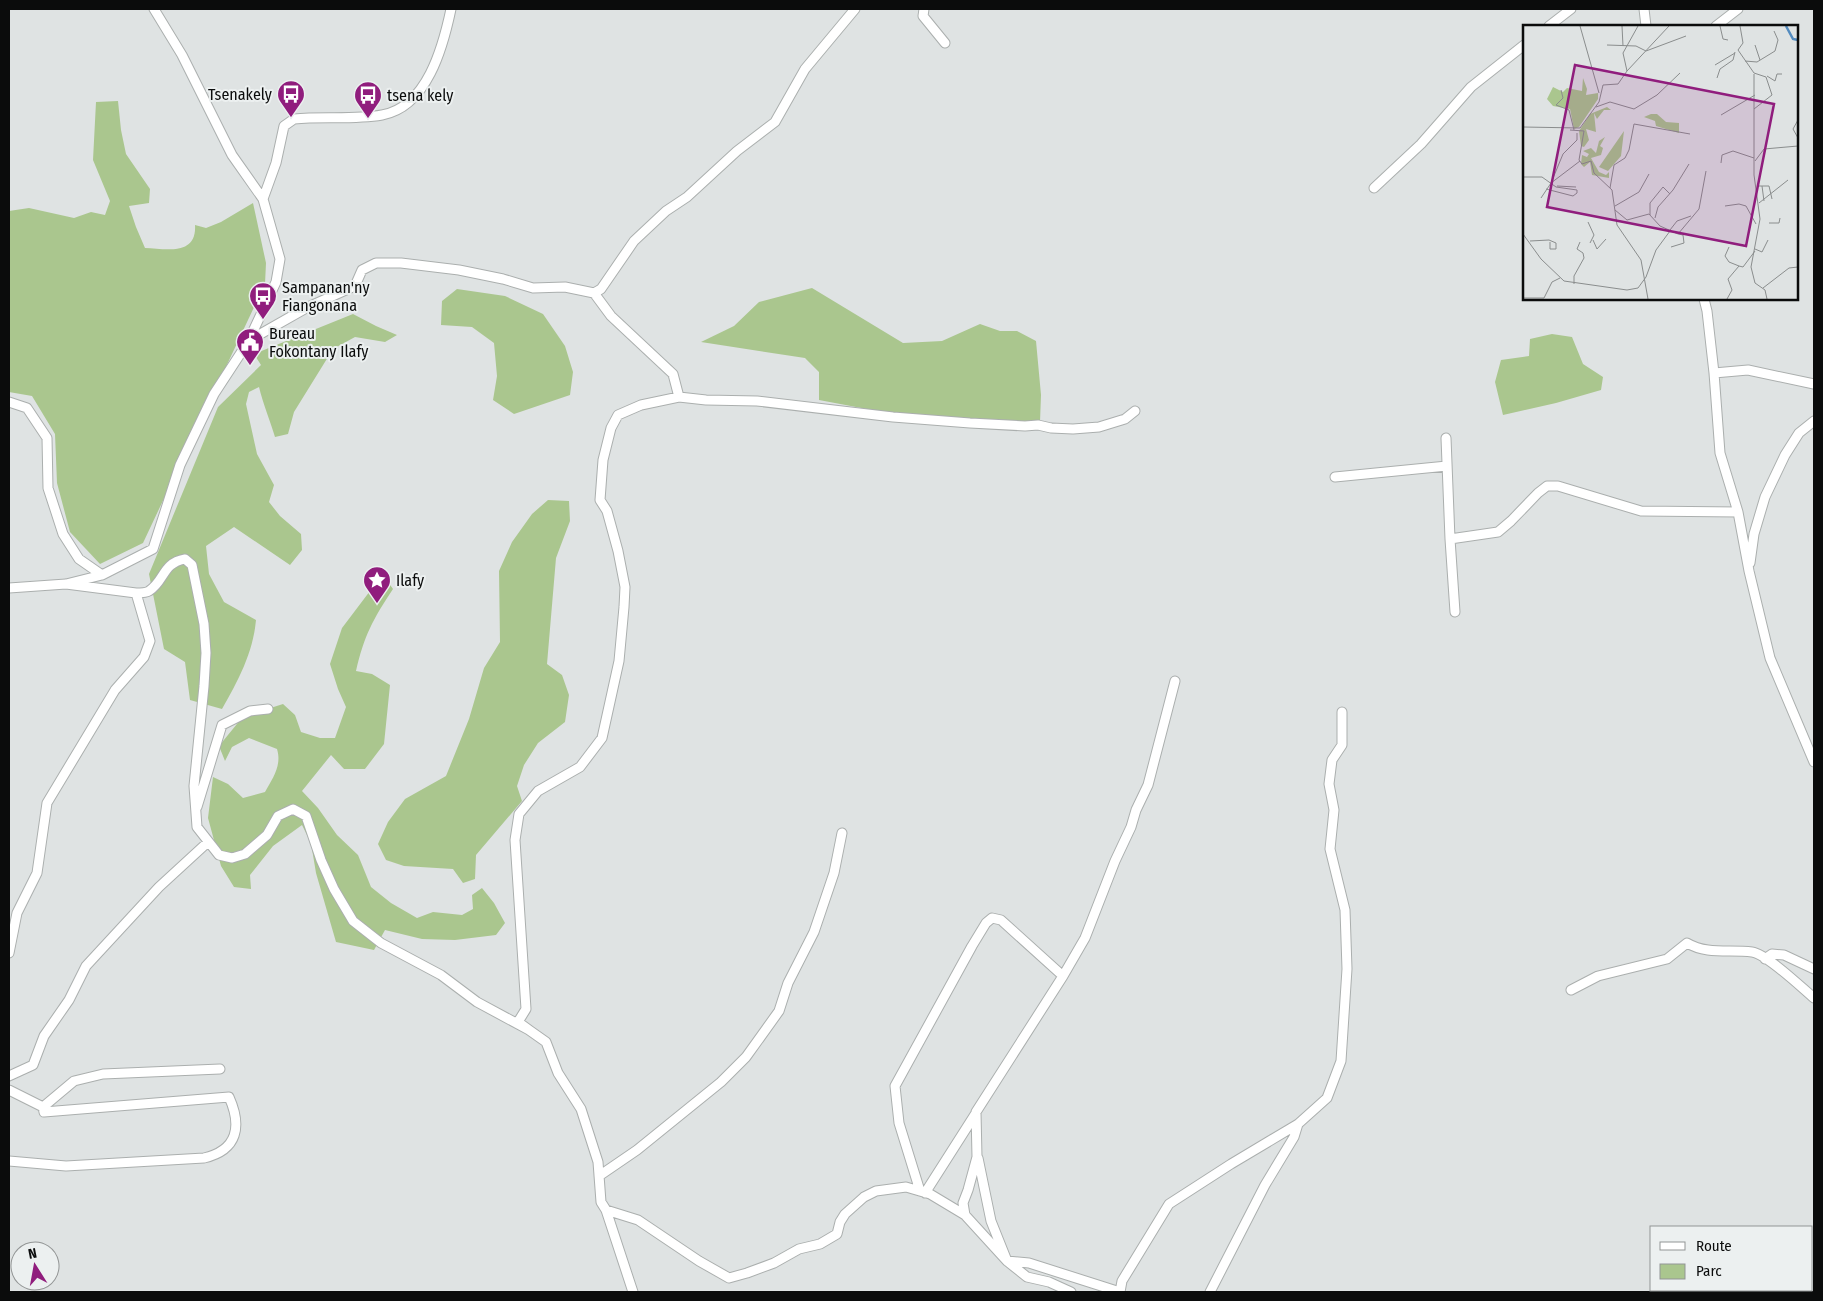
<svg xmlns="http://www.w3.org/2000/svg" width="1823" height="1301" font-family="'Fira Sans Condensed',sans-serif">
<rect width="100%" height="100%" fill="#dfe3e3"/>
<!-- green -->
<path fill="#aac68e" d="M118,101L121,130L126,154L150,189L149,203L129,206L136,227L145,248C166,249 197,256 195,225L206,228L221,222L253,203L266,263L265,284L143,543L100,564L70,532L57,483L55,434L32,396L9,392V211L29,208L74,218L91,212L105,215L110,201L93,160L96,102Z
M812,288L903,343L942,341L980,324L1000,331H1017L1036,341L1041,395L1040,422L1021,424L888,413L819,400V372L805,358L701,342L734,326L759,302Z
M457,289L505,296L543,314L565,346L573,372L570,395L514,414L493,400L497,376L494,343L472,327L441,325L442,301Z
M353,314L376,326L397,335L385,342L355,337L333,349L294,412L288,434L275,437C270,420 263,404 259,387L249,392L246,404L257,454L274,485L269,502L280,516L301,534L302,550L290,565L234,527L206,546L209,574L224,602L256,620C253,653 238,681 222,709L190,700L185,662L164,649L149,574L218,407L261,365L254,354Z
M1552,334L1572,337L1583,364L1603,377L1601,390L1556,403L1503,415L1495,382L1501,360L1529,356L1530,339Z
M548,500L569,501L570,521L556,558L547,664L562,675L569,695L565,722L538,743L524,765L517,786L522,801L476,855L475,879L463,883L453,869L404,866L386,860L378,844L388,822L405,799L446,776L469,719L484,668L500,642L499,571L512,542L532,514Z
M386,579L393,589C373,619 364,636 356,671L372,674L390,685L384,744L365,769H344L331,755L302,791L318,808L337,835L358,855L371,887L391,903L417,918L433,912L462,915L473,909L472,895L482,888L494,903L505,923L496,935L455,940L422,939L385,930L374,950L336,942L316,873L311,843L302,825L273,846L250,875L251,889L234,887L221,866L208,818L213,777L228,784L243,798L265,792C273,778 282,765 277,749L249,738L232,747L225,761L219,746L241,719L258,712L283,704L295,715L301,732L320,738H335L346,707L338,689L330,664L342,628L370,591Z"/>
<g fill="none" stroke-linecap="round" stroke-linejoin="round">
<!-- minor casing -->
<g stroke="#abafae" stroke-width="11">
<path id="minor" d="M154,9L182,55L232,155L263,199
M924,9L923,16L945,43
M1644,9L1646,26
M1549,26L1571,9
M1716,26L1738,9
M1374,188L1421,144L1471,87L1524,45
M594,293L611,316L673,374L679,397
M1704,299L1707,311L1714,373L1720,453L1738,512L1749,571L1770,658L1814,762
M248,341L308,307L355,286L362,270L376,263H401L459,270L503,279L533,288L565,287L594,293L601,289L634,241L666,211L687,197L737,151L775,122L805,69L855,9
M1714,373L1748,370L1814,384
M9,402L27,408L47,438L48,488L63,534L79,559L102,575
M1446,438L1450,539
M1335,477L1447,466
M1750,563L1754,534L1765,497L1785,455L1799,433L1814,421
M66,584L136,593C140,593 146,593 149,591C165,581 162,563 185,559L192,565L204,624L206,653L204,686L194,786L197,827L219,855L232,858L245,854L267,835L278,816L293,809L306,816L321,860L334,889L353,921L381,943L441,975L477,1002L529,1030L546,1042L558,1073L581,1109L598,1162L601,1202L606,1210L633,1292
M9,588L66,584L102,575L153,549L180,465L214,394L248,342L276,282L280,259L263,199L276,163L284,126L294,119C323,116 353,120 382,115C427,107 443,47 451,9
M1455,612L1450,539L1498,532L1511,521L1538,493L1547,486H1558L1641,511L1738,512
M197,807L222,725L250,711L268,709
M9,953L17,913L37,873L47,803L115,690L144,657L150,641L136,593
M1765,959L1772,954L1784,955L1814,969
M1571,990L1598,976L1667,959L1687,943C1707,955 1730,949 1752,952C1767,954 1802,988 1814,998
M529,1030L518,1022L526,1009L515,840L519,814L538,791L580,767L602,738L619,661L624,607L625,587L618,551L607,511L600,500L603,460L611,428L618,415L641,405L679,397L706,400L757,401L893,417L970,423L1025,426L1038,425L1051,428L1073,429L1099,427L1125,419L1135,411
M9,1076L33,1065L44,1036L69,1000L86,966L159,887L208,842
M9,1090L43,1107
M978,1158L991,1221L1007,1261L1029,1263L1120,1292
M9,1161L66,1166L204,1158C238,1150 242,1126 229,1097L44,1112L43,1107L74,1081L103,1074L220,1069
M599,1176L637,1150L721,1082L746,1057L779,1011L788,983L814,932L834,873L842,833
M920,1191L899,1123L895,1086L972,946L986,923L992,918L1001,920L1063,976
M925,1193L976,1113
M606,1210L638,1220L699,1261L729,1278L747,1273L774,1263L799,1249L820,1244L837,1234L840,1222L845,1214L864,1197L876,1191L906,1187L930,1194L965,1215L1007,1261L1027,1277L1049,1282L1071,1292
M965,1215L963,1203L968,1190L977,1157L976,1112L1063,976L1085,938L1115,861L1131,827L1136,810L1148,785L1175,681
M1120,1292L1122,1281L1169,1204L1231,1164L1298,1124
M1210,1292L1265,1185L1294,1137L1298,1124L1327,1098L1341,1061L1347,969L1345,910L1330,849L1334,810L1329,784L1332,760L1342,745V712"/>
</g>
<!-- minor -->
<use href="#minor" stroke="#fff" stroke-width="9"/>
</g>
<!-- icons -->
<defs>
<g id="bus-pin" transform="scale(1.4375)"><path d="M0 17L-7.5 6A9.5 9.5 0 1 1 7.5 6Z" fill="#901d7d" stroke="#ecf0f0"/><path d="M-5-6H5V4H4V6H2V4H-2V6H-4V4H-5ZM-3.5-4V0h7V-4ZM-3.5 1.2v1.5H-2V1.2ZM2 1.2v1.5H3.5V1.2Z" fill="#fff"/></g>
<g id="civic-pin" transform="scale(1.4375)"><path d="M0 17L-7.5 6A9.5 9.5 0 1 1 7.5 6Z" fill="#901d7d" stroke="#ecf0f0"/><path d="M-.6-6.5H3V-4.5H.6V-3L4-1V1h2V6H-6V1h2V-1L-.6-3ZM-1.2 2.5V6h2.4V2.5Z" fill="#fff"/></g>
<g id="sight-pin" transform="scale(1.4375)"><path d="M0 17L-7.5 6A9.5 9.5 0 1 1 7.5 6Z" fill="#901d7d" stroke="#ecf0f0"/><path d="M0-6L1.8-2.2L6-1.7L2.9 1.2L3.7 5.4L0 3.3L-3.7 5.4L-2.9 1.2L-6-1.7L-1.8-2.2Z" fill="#fff"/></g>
</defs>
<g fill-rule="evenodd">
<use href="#bus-pin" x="291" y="94"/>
<use href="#bus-pin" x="368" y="95"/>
<use href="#bus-pin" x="263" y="296"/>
<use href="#civic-pin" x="250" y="342"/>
<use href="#sight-pin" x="377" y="580"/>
</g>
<g text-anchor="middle" stroke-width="4" stroke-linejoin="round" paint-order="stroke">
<!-- poi labels -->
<g font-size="16" fill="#0b0c0c" stroke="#ecf0f0" text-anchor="start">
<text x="272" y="100" text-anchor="end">Tsenakely</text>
<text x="387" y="101">tsena kely</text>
<text x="282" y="293">Sampanan'ny<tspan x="282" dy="18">Fiangonana</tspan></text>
<text x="269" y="339">Bureau<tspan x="269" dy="18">Fokontany Ilafy</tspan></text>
<text x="396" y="586">Ilafy</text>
</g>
</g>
<!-- overview -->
<g transform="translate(1523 25)">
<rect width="275" height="275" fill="#dfe3e3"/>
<path d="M60,53L64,64L63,70L75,68V74L56,102L51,104L47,84L30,81L24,74L30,62L40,67L44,63L59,66ZM84,82L88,85H81L74,94L71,88L73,107L63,104L66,115L61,122L58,121L56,106L67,89ZM128,89H134L143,97L156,98V108L133,101L132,96L121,92ZM101,106L98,131L85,146L76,142ZM82,112L77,121L80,123L78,130L68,133L76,147L83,150L86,147V153L69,150L67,137L61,142L58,139L59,130L64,132L66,129L60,126L68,123L73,128L76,116Z" fill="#aac68e"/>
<path fill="none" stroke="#538bbf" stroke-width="2.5" d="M263,1L270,14L275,15"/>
<path fill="none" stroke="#8a8d8d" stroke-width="1" d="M57,1L76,68M99,1L100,21M197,1L200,14L205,15M217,1L220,18L215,25L231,48L243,52L249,70L231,84V150L237,194L228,242L232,258L242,265L244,274M84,20L113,21L123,26L163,11M232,20L237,35M222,36L234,37L252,26L255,15L251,6M192,40L212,28M104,46L100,28L115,1M244,51L252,56L254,49H259M194,53L197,44L210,35L212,27M38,65L40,73L33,80L46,85L51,105M73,82L87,77L111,84L134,70L157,48M231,84V49M198,90L232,70M275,95L270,104L275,113M0,102L57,103L76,77L80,60L95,59L104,46L146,1M47,105L61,106L56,135L59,139L68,136L71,148L89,165L94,200L118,235L125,274M232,136L241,124L275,121M198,138L199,130L210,126L231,133M0,152H19L33,162M28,158L40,129L54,115V108M34,161L53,162M234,161H246L249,174M239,161L241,176M87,163L91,140L102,133L106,125L111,99L167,109M23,164L50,171L54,168V165L33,162M18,173L28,158L57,136M236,178L265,155M92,181L116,167L126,149M202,181L216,179L223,181L233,199M92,185L104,195L126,189L137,201L155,209L176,184L183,146M127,190V178L140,162L147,169M132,193L135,182L150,165L166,139M65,197L71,210L67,218M246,198H256L257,193M147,205L154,196L168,191M0,209L18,234L41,256L104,265L115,263L123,252L133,225L147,206M70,215L74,224L83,214M7,216L26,215L33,218V224H27V217M148,222L161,218L160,210L155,209M206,222L202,231L206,237L216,241M232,224L239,227L245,215M51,259V251L61,233L60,228L54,224L57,217M240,263L266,243L275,242M0,273H21L29,257L37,253M204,274L209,265L205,254L216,241L220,242L232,226"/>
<path fill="#901d7d" fill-opacity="0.15" stroke="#901d7d" stroke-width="2.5" d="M52,40L251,79L223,221L24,182Z"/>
<rect width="275" height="275" fill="none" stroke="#0b0c0c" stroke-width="2.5"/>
</g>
<!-- border -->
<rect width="1823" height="1301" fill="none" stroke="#0b0c0c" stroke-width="20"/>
<!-- legend -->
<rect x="1650" y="1226" width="162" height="65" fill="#ecf0f0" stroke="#929595"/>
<rect x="1660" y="1242" width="25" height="8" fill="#ffffff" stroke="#929595"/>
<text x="1696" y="1251" font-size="15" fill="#0b0c0c">Route</text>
<rect x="1660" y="1264" width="25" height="15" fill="#aac68e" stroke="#929595"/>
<text x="1696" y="1276" font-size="15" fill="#0b0c0c">Parc</text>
<!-- north arrow -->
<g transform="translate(35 1266) rotate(349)"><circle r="24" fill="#ecf0f0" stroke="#929595"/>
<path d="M0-4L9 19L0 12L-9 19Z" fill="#901d7d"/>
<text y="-8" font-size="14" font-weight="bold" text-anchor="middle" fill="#0b0c0c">N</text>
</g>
</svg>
